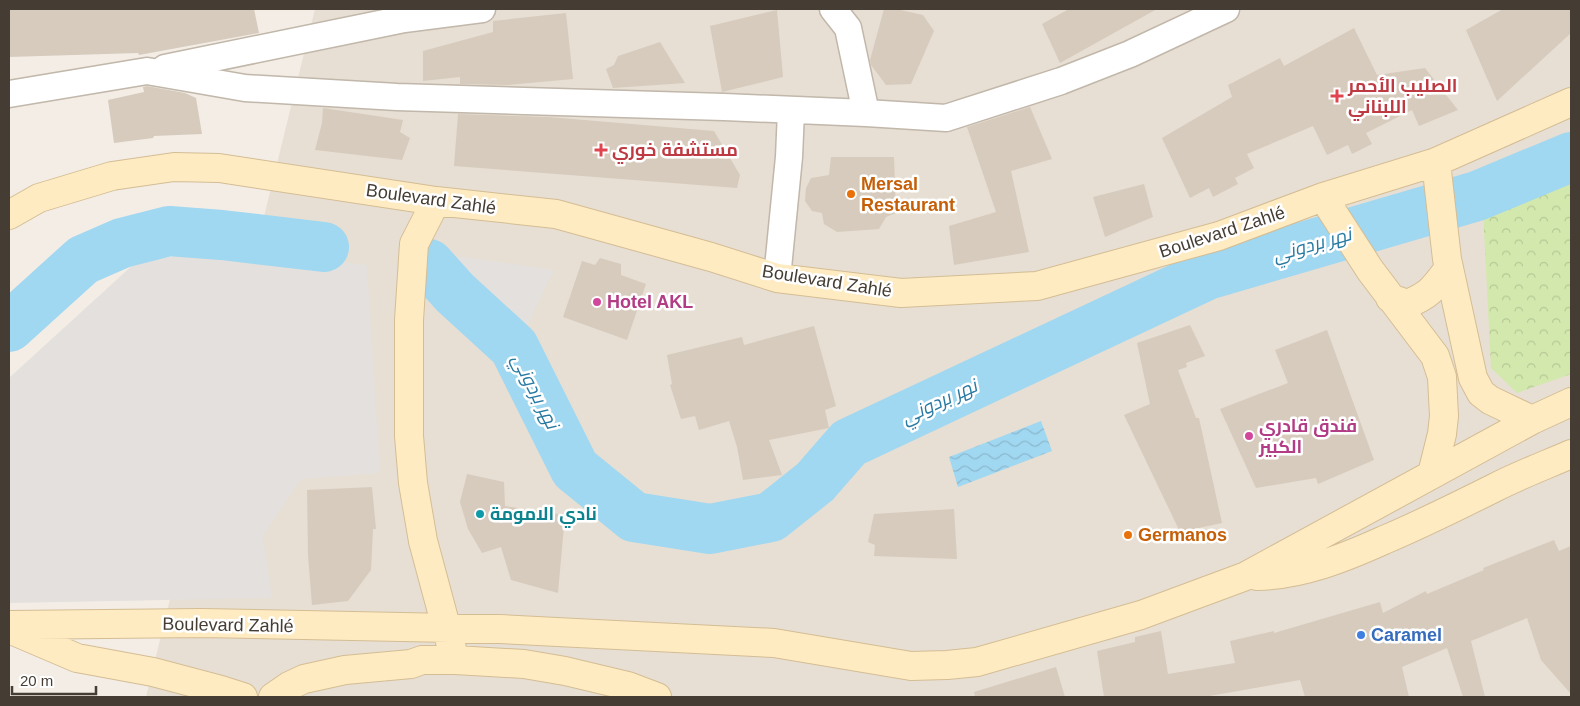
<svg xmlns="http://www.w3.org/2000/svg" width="1580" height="706" font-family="Arial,Cairo,sans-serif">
<defs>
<pattern id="forest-crowns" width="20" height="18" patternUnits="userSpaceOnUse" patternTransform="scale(1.25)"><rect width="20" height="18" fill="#d3e8ad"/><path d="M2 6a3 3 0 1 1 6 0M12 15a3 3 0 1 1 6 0" fill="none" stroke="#b6c895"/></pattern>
<pattern id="water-waves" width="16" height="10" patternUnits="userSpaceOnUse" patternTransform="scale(1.25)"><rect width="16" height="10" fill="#a0d7f1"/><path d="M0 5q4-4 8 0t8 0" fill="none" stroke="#8bb9cf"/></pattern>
</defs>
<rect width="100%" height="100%" fill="#f3ede5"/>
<!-- residential -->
<path fill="#e7dfd3" d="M315,9H1571V697H146Z"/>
<!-- forest -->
<path fill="url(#forest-crowns)" d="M1571,161V374L1517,393L1491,368L1482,190Z"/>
<!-- parking -->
<path fill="#e3e0dd" d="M227,247L367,265L380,473L301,479L263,536L272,598L9,603V378L135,263Z
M457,256L554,270L526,328L453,288Z"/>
<!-- water -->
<path fill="url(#water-waves)" d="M1041,421L1052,451L958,487L949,457Z"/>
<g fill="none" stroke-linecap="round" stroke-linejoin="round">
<!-- river -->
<path stroke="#a0d7f1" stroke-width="50" d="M429,264L455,293L514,347L575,469L634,517L710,529L771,517L815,482L849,443L1207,275L1477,196L1571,157
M9,327L83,260L122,243L169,231L222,235L324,247"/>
</g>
<!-- building -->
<path fill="#d7cbbd" d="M9,9H254L259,33L139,55L138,53L9,57Z
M884,9H896L923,15L934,31L911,84L886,85L871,65L870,60Z
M1069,9H1157L1060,63L1042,24Z
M1503,9H1571V33L1497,101L1466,30Z
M777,10L783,77L722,92L710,26Z
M566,13L573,79L508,85L460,84V77L423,81V51L493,32V21Z
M1354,28L1377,75L1425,68L1458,110L1419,126L1412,110L1366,133L1372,144L1352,154L1348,145L1327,155L1313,126L1247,154L1254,168L1235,178L1238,184L1213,197L1209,188L1190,198L1162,138L1232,97L1228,85L1280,58L1284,66Z
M660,42L685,83L613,88L606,69L614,65L618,56Z
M147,86L185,93L196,98L202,134L154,136L153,138L114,143L108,100L144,92L143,87Z
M1030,107L1052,159L1011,171L1029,252L954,265L949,226L996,212L967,127Z
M323,108L403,120L400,132L410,138L402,160L315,150L322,123Z
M458,114L549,117L714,131L740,175L737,188L454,166Z
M831,157H894L896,213L886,217L879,229L837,232L824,224L822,213L812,211L805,201L806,188L811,178L829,175Z
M1144,184L1153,217L1105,237L1093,197Z
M600,258L621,264V275L646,284L627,340L563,317L582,261L595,265Z
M1190,325L1205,356L1186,363L1187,367L1178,370L1196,418H1199L1222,523L1180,532L1124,415L1150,404L1137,343Z
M814,326L836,406L825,410L829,428L769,440L782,475L743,480L737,447L729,421L699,430L695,416L681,419L670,385L672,384L667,355L742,337L744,345Z
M1327,330L1374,460L1318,484L1316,478L1256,488L1220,409L1288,383L1275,350Z
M467,474L504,482L505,506L565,515L558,593L511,580L501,547L482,553L468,529L460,502Z
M372,487L376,529H373L371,570L348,601L312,605L308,555L307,490Z
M954,509L957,559L874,556L875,545L868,542L874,514Z
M1554,540L1559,551L1571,546V694L1541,660L1527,618L1471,641L1485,697H1463L1447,648L1402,667L1409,697H1305L1300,680L1204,697H1104L1097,651L1135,642V637L1161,631L1168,674L1235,663L1230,641L1274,631V633L1380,602L1383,613L1426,591L1427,594L1484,570L1483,568Z
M1056,667L1065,697H975L974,692Z"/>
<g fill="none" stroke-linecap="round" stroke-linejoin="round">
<!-- street casing -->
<g stroke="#c1b7aa" stroke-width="29">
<path id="street" d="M833,9L848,28L866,113
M165,68L404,19L482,9
M9,94L147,71L245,88L397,97L724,107L866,113L946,118L1061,81L1130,54L1226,9
M777,278L789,157L791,111"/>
</g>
<!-- secondary casing -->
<g stroke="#d4bd94" stroke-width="30">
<path id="secondary" d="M1436,162L1447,259L1473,378L1481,393L1490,400L1532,420
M1323,197L1370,270L1435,356L1442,377L1444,416L1442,434L1432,474
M436,201L414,244L409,320V436L413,483L423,541L455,660
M9,215L39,198L112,176L174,167L219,168L436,201L556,214L711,257L777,278L901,293L1037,286L1219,236L1323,197L1436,162L1571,102
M1390,298L1407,304C1430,295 1434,288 1449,268
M1257,576C1302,575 1344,558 1384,540C1422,524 1458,506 1494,488C1519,475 1546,465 1571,454
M9,625L202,623L500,629L774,643L911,666L947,665L977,662L1141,615L1246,576L1532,420L1571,402
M9,629L77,658L153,672L221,690L243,697
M273,697L289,686L304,679L345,670L411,664L422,660H455L524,664L565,671L628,686L657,697"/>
</g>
<!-- street -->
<use href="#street" stroke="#fff" stroke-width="26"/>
<!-- secondary -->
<use href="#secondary" stroke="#ffebc2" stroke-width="28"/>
</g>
<!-- markers -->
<g fill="#e0444e" stroke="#fff" stroke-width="2">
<path d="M1334.5 88.5h5v5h5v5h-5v5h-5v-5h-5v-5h5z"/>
<path d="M598.5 142.5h5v5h5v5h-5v5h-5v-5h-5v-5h5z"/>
</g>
<g fill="#e8710a" stroke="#fff" stroke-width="2">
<circle cx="851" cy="194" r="5"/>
<circle cx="1128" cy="535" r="5"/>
</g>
<g fill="#d1479c" stroke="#fff" stroke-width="2">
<circle cx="597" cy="302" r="5"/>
<circle cx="1249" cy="436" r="5"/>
</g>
<circle fill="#0f9aa8" stroke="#fff" stroke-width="2" cx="480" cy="514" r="5"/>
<circle fill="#3f7fe0" stroke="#fff" stroke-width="2" cx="1361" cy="635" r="5"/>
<g text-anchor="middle" stroke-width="5" stroke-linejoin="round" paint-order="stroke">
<!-- health labels -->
<g font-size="18" font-weight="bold" fill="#be3a42" stroke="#fff" text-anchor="start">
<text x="1348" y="92">الصليب الأحمر<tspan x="1348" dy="21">اللبناني</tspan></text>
<text x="612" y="156">مستشفة خوري</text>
</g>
<!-- food labels -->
<g font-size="18" font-weight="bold" fill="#c56008" stroke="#fff" text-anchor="start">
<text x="861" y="190">Mersal<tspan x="861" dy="21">Restaurant</tspan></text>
<text x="1138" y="541">Germanos</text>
</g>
<!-- street labels -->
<g font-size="18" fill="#453d34" stroke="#fff">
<text transform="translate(431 199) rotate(8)" y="6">Boulevard Zahlé</text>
<text transform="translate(1222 232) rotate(-18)" y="6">Boulevard Zahlé</text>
<text transform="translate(827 281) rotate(9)" y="6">Boulevard Zahlé</text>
<text transform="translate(228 625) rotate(1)" y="6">Boulevard Zahlé</text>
</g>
<!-- hotel labels -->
<g font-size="18" font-weight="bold" fill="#b23c85" stroke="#fff" text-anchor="start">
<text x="607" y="308">Hotel AKL</text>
<text x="1259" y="432">فندق قادري<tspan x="1259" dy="21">الكبير</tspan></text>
</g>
<!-- culture labels -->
<g font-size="18" font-weight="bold" fill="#0d838f" stroke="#fff" text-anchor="start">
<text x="490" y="520">نادي الامومة</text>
</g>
<!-- shop labels -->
<g font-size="18" font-weight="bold" fill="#366cbe" stroke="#fff" text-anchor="start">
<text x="1371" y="641">Caramel</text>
</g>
<!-- water labels -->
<g font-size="19" font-style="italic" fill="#297aa2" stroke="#fff">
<text transform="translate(1312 244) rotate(-16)" y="7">نهر بردوني</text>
<text transform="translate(536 391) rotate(63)" y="7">نهر بردوني</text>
<text transform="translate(939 401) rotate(-25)" y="7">نهر بردوني</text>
</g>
</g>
<!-- border -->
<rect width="1580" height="706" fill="none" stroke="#453d34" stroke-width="20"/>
<!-- scale -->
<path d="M12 686v8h84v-8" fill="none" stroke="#453d34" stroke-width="2.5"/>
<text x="20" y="686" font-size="15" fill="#453d34" stroke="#ffffff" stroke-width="4" paint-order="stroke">20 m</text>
</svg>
